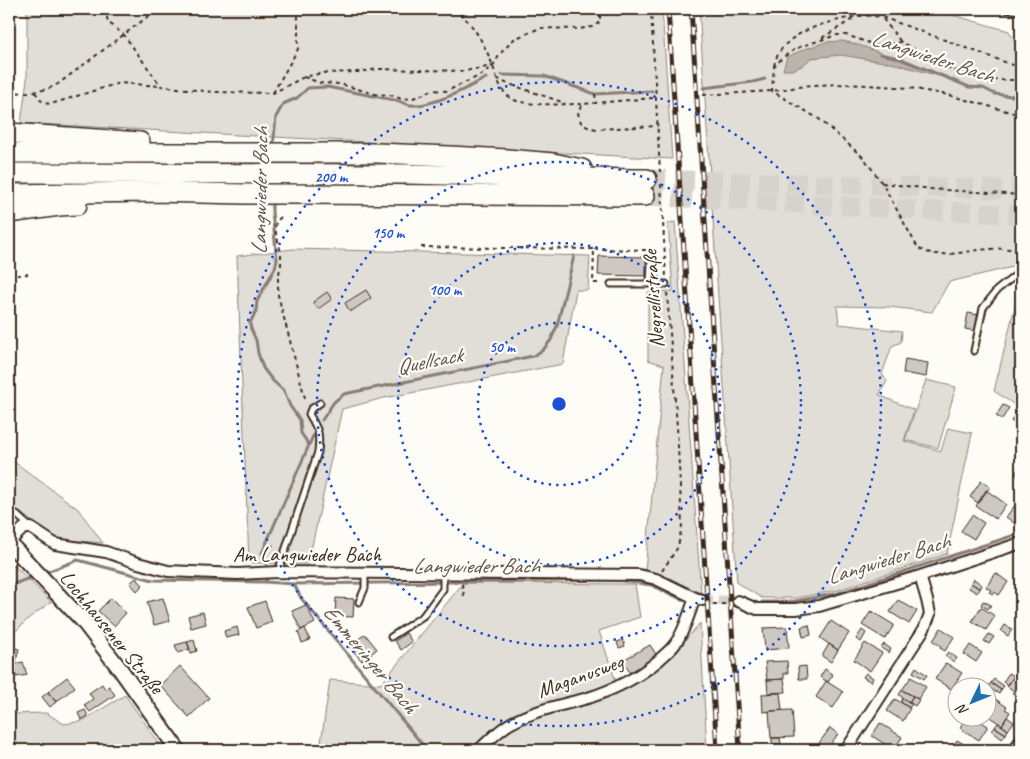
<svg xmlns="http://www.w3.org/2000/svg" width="1030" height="759" font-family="Caveat,sans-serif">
<rect width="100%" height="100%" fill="#fdfcf7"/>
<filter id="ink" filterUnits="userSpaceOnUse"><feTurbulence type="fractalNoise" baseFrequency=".02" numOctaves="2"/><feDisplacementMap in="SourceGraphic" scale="10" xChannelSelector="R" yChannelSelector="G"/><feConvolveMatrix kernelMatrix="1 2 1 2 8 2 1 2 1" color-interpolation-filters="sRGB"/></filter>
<g filter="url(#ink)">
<!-- green -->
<path fill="#e1ded7" stroke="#8e847a" d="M27,9H662L672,159L21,123L27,79Z
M699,9H931L1009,31L1020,51H1021V265L949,282L932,312L890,307L837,306L839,324L902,331L901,342L892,346L882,374L887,381L879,395L914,410L904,441L941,451L948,428L972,433L947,554L838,590L796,598H762L737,583Z
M675,222L701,594H695C678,583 666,573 645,571L664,365L648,360V292L673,291L668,223Z
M293,249L590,256L588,290H576L563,364L384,398L342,409L308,564L249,563L237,256Z
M1021,282V409L994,391Z
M926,380L956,387L938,448L905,440Z
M9,461H13L78,509L103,543L66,540L50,535L9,504Z
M15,566L51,602L29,618L14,633L9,654V568Z
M463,583L635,584L640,617L599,631L616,682L612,686L538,709L476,750H320L330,680L381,684Z
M700,623L707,750H483L518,722L653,669L683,643Z
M125,695L164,750H9V714L46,713L64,724L82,721Z"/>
<!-- water -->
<path fill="#bbb4ad" stroke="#887d74" d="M843,41L862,46L953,80L896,64L841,55L811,58L802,66L792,70H783L787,57L805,49L826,42Z"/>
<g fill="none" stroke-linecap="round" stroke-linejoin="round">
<!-- stream -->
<path stroke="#887d74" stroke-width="3" d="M880,54L899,58L969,87L983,88L995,94L1011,96L1021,94
M502,75L544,76L595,94L652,91
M703,88L753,82L765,79
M273,148L276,117L283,104L297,98L308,88L327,87L399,101C403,103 407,105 411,105C433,107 467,88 486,78
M322,420L334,402L344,394L533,356L543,350L551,340L557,326L574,256
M309,445L313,436
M44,573L78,560L153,580L265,582L267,579L266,561L262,553L309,445L301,433L300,420L290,406L284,391L272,380L263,368L258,353L256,340L251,329L250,323L256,311L257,301L275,268L277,260L272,212V199
M265,582L294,584L619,580L651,585L683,600
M294,584L301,598L427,750
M9,586L35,576
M762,602H790L838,593L1021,533"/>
</g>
<!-- building -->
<path fill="#cdc8c2" stroke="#3b2a1e" d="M599,256L646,257V276L598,275Z
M366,290L371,298L350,312L345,303Z
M327,292L332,299L318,309L313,302Z
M968,313L979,315L976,331L965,329Z
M905,359L928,363L926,377L903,373Z
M1003,405L1009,408L1002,419L996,416Z
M1015,415L1021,419L1018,425L1011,421Z
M1021,464V478L1015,474Z
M981,481L990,487L978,503L970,497Z
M986,490L1006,504L996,519L976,506Z
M1015,505L1021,510V514L1014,523L1006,517Z
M972,515L984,523L974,539L961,531Z
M996,573L1008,582L999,595L994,592L993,594L989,592L991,590L986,587Z
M136,578L143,585L137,591L130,583Z
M974,579L982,585L980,589L971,583Z
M971,583L980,589L977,593L969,588Z
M111,598L126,613L114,626L98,611Z
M163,598L170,621L154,625L147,602Z
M336,598L354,599L353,617L335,616Z
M898,600L917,611L909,624L890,612Z
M265,601L272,622L256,628L248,607Z
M983,601L991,605L988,609L981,605Z
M306,605L315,623L301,630L292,611Z
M981,607L995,616L986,630L972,621Z
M871,611L894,625L885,639L862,625Z
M203,612L206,624L191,628L188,616Z
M831,621L849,633L838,650L820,638Z
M809,625L811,635L803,637L801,627Z
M1005,625L1012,629L1008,636L1001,631Z
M237,627L239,635L226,638L224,631Z
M787,627L789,648L765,650L763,628Z
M305,628L310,640L302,643L298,632Z
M941,628L954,637L945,651L940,648L941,646L933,641Z
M862,630L866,633L861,642L856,639Z
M406,633L412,642L401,650L395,641Z
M365,634L377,649L362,661L349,646Z
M989,634L994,637L989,644L984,641Z
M194,640L197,651L191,653L187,642Z
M623,640L625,646L619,648L617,642Z
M187,642L190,649L178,653L175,645Z
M865,643L882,653L870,671L854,660Z
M829,644L838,650L831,662L822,656Z
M884,644L891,649L889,653L881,648Z
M650,645L657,656L630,673L623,660Z
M970,645L982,653L976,662L964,654Z
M12,647L19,649L16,661L9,660Z
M948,652L957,658L954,662L945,656Z
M620,660L624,669L620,671L616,662Z
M787,661L788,673H784V679L767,680L765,662Z
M23,662L27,675L16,677L13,664Z
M946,663L962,673L951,689L935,679Z
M180,666L209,698L189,717L160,685Z
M806,666L807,679H799L798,667Z
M916,667L927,675L924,679L913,672Z
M825,669L833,675L828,682L820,677Z
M866,673L873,678L871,682L863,677Z
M1009,673L1014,676L1008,685L1003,682Z
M1015,675L1021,680V696L1019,695L1018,696L1012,693L1014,691L1007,686Z
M67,677L75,687L56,702L48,692Z
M911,677L926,687L918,699L902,690Z
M784,679L786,692L768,693L767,680Z
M994,679L1004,686L1001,690L991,683Z
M826,681L843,692L833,708L816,697Z
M991,683L1001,690L999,694L988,687Z
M102,684L105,689L109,686L115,695L90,712L84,705L93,699L89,693Z
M902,690L913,696L909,702L899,695Z
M48,692L56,702L50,707L42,697Z
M780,693L782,710L763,712L762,694Z
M913,696L919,700L915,706L909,702Z
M991,696L1007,707L1005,709L1010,712L1002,725L988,716V702Z
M903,698L912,704L909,708L901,702Z
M895,699L910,708L903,721L887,711Z
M85,710L88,716L81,720L78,713Z
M792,710L794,737L771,738L769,711Z
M966,716H972L988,726L979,740L960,728Z
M1007,717L1014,722L1008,730L1002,725Z
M880,723L902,737L894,750L872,736Z
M998,723L1008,730L1006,734L995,727Z
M995,727L1006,734L1002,739L992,731Z
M830,728L838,734L827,749L819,743Z
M772,738H780L781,744H772Z
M957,740L974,750H951Z"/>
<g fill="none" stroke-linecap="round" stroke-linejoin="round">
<!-- minor-tunnel -->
<path stroke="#d6d2cc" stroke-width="10" stroke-dasharray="10 5" stroke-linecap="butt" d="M703,600L738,601"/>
<!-- motorway-tunnel -->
<path stroke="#d6d2cc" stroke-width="19" stroke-dasharray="19 9" stroke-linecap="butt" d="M647,179L1021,190
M645,196L1021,215"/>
<!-- service casing -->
<g stroke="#3b2a1e" stroke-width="9">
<path id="service" d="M1005,9L1021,11
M611,284H666
M650,284L651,261
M974,351L983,308L997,290L1021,271
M9,508L29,526
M278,572L318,452C320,433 319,431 309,414L311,409L320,403
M359,602L365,588V573
M391,637L423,616L443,589V573"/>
</g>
<!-- minor casing -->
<g stroke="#3b2a1e" stroke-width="14">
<path id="minor" d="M9,542L24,528H31L55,544L106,552L138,563L168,571L238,574L278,572L639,575L656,579L695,598L703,600
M738,601L757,609H796L819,606L920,576L1021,543
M479,750C489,740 499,730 511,723C535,710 562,705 588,698C613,690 639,677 659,660C664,655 671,650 675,644C685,631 689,613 695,598
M846,750L924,629L930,614L927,600L920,576
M1014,750L1021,740"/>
</g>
<!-- secondary casing -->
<g stroke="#3b2a1e" stroke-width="18">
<path id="secondary" d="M9,543L83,621L120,669L178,750"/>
</g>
<!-- motorway casing -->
<g stroke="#3b2a1e" stroke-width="22">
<path id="motorway" d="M9,133L140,142
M9,153H377L450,156L507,159L553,163L582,169
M9,173L406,174L632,179H647
M9,194L152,192L245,194H294L645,196
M9,213L59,206L77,205"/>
</g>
<!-- path -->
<path stroke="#3b2a1e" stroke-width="2" stroke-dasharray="4 4" stroke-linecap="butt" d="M105,9L108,22L124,35L161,86L213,92L273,93L304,77L322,73L358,72L379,69L464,71L493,66
M453,9C471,19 483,42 491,61C497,76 499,95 517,101C535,106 564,104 583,104
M651,9L660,172
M883,19L901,42
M822,38L856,17
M774,66C780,35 817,25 843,19C848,18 853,17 858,16C866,15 874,16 882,17L1021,68
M304,77L320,83L340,84L375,94L390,95L402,99L413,98L424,94L432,90L447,91L479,76L493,66L500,54L514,39L540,28L579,29L592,27L600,22V9
M497,78L503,82L565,103
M1021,80H987L975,78L951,69L901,42L878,46L855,38L846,35H837L802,46L794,50L782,58L774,67L772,91L819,119L864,158L882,183L918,248C939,261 966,250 989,249C1000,248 1011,249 1021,250
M35,92L43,103L51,104L119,83L161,86
M9,93C27,92 42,93 58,84L158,9
M273,93L298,49V9
M595,94L596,102
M703,95L772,91L812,85L847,84L883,86L910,88L948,95L1021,115
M653,98L583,104L578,111C579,124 584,127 596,129L658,126
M882,183L931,189L1021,195
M661,184L666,277
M281,217L276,222L275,229L281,253V265L278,278V295L306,402
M421,247L594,249L593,283H603
M594,249L646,250L648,256
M9,276L28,274
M662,571L678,547L682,525L677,427L667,292
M462,584L464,596
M713,604H728"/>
<!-- service -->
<use href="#service" stroke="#fdfcf7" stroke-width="5"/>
<!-- minor -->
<use href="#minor" stroke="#fdfcf7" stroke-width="10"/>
<!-- secondary -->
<use href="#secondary" stroke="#fdfcf7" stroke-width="14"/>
<!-- motorway -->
<use href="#motorway" stroke="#fdfcf7" stroke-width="19"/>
<!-- rail casing -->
<g stroke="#3b2a1e" stroke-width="5">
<path id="rail" d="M668,9L717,750
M691,9L740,750"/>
</g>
<!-- rail -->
<use href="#rail" stroke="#fdfcf7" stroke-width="3" stroke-dasharray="9" stroke-linecap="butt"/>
</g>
</g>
<!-- distance rings -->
<g fill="none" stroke="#1d4ed8" stroke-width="2.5" stroke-dasharray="2.5 5">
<circle cx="559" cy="404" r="81"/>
<circle cx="559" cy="404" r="161"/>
<circle cx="559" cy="404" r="242"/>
<circle cx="559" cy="404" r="322"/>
</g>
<g text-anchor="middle" stroke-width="4.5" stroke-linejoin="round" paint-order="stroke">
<!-- street labels -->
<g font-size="21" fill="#3b2a1e" stroke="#fdfcf7">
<text transform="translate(653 299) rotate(-94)" y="7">Negrellistraße</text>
<text x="307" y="561">Am Langwieder Bach</text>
<text transform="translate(112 632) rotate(51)" y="7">Lochhausener Straße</text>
<text transform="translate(580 676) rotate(-20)" y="7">Maganusweg</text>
</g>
<!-- water labels -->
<g font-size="22" font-style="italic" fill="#615349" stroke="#fdfcf7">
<text transform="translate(933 56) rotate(18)" y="8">Langwieder Bach</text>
<text transform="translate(259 191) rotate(-89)" y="8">Langwieder Bach</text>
<text transform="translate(429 360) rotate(-11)" y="8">Quellsack</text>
<text transform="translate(888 558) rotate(-17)" y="8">Langwieder Bach</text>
<text x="476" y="573">Langwieder Bach</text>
<text transform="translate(371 658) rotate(50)" y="8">Emmeringer Bach</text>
</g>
</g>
<circle cx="559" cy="404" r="8" fill="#1d4ed8" stroke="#fdfcf7" stroke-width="2.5"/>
<g font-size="15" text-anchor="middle" font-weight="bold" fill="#1d4ed8" stroke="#fdfcf7" stroke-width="4.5" stroke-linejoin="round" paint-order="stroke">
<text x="331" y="182">200 m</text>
<text x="388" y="238">150 m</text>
<text x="445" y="295">100 m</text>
<text x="502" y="352">50 m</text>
</g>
<!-- margin -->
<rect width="1030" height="759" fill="none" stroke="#fdfcf7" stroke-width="30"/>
<rect x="15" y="15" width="1000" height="729" fill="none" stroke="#3b2a1e" stroke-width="2" filter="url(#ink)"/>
<!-- north arrow -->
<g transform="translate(972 702) rotate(227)"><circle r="24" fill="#fdfcf7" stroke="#afa8a0"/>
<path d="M0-4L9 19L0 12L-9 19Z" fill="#1f6fb2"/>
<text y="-8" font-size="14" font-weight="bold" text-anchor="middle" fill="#3b2a1e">N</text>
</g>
</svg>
